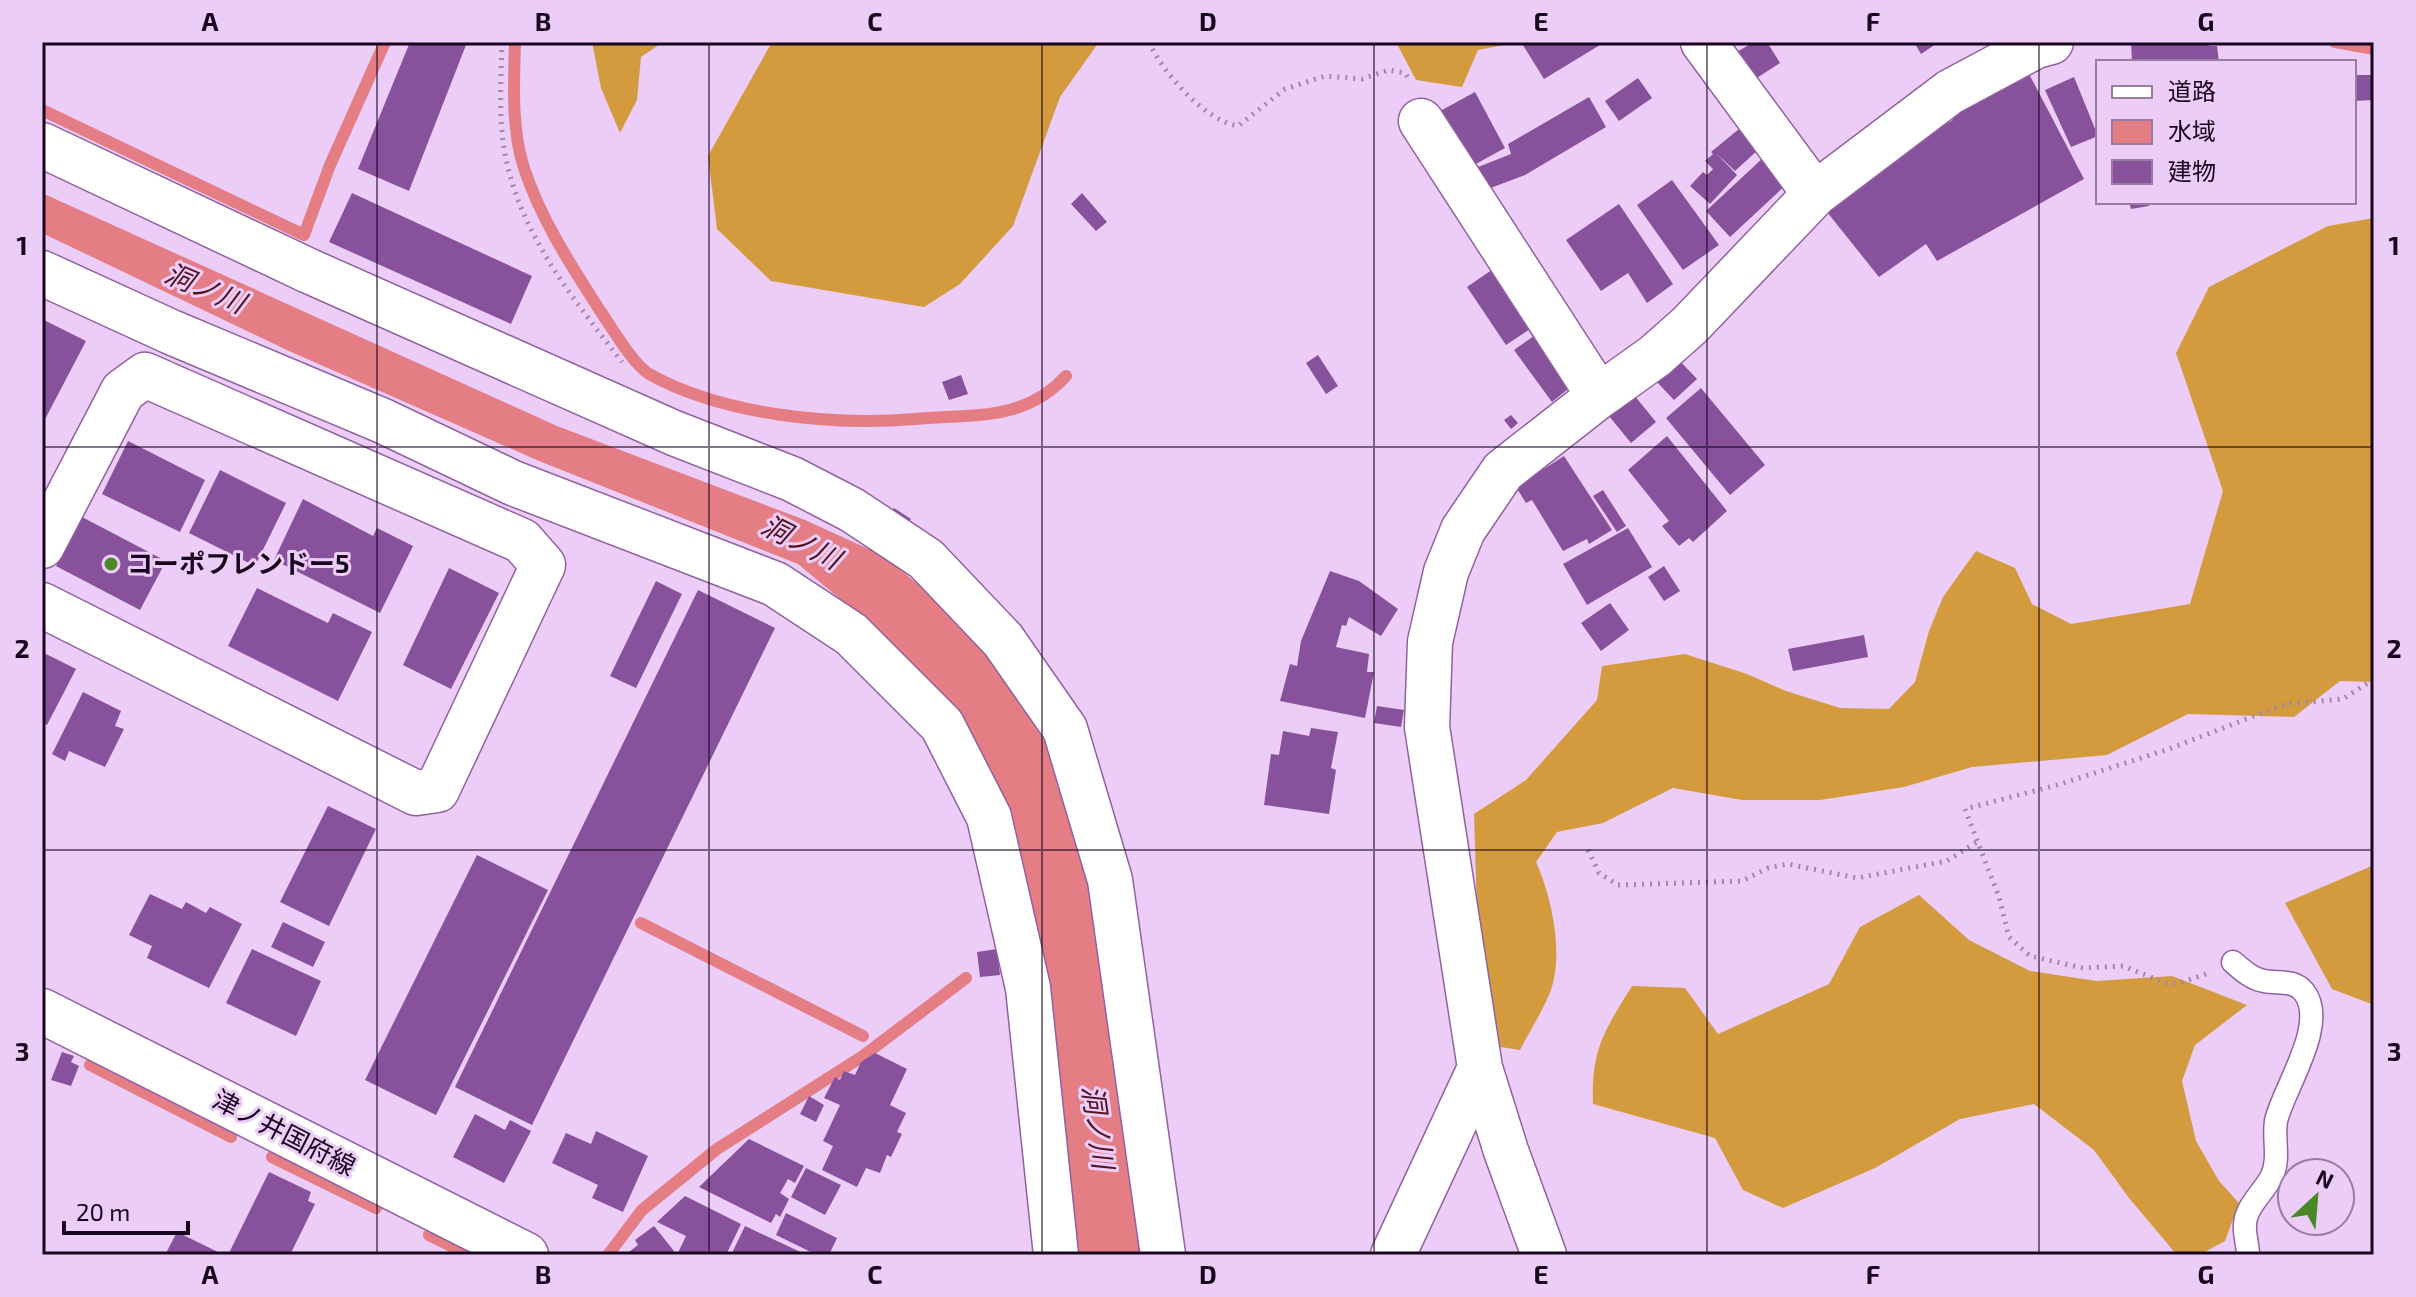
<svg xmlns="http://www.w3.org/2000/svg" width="2416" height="1297" font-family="'Exo 2','Noto Sans JP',sans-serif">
<rect width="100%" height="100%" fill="#eccdf7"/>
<!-- forest -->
<path fill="#d39b3d" d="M592,42H663L641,57L637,100L620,133L601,88Z
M772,42H1099L1060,97L1013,226L960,284L924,307L771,281L717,229L708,156Z
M1396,42H1520L1478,50L1462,87L1416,80Z
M2374,218V682L2340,681L2294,717L2188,714L2107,755L1972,767L1904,787L1820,800H1742L1673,788L1603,823L1557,832L1536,862C1552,897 1565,958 1549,995C1541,1014 1529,1032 1520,1050L1494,1046L1478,942L1474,814L1526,780L1597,700L1602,666L1685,654L1747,674L1786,691L1840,708L1889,709L1915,682L1929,631L1943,597L1976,551L2015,568L2032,604L2071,624L2190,604L2223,491L2176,353L2209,287L2328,226Z
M2374,865V1005L2332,989L2285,903Z
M1919,895L1969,940L2030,971L2097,981L2172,976L2247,1005L2195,1045L2182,1081L2196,1141L2219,1181L2239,1203L2225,1241L2199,1255H2177L2129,1198L2094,1150L2034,1104L1960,1119L1875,1168L1783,1208L1743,1190L1715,1138L1593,1104C1591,1050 1604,1031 1632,986L1685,988L1718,1034L1829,984L1860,927Z"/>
<!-- water -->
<path fill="#e57d84" d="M42,193L557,426L805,520L884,556L955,615L1001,670L1056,761L1085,848L1142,1255H1075L1042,954L998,784L976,747L875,628L798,564L539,461L289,351L42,233Z"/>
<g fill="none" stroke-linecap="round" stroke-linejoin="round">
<!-- stream -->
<path stroke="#e57d84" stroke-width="12" d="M515,42C514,83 511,128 524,168C541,220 572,267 601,312C612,328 633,364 649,374C723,415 832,426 915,419C972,414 1024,422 1066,376
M2335,42L2374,49
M42,110L304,235L330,165L385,42
M641,923L863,1036
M90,1065L231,1137
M272,1157L376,1208
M429,1235L470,1255
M608,1255L642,1210L717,1149L863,1056L966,978"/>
</g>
<!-- building -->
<path fill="#88519c" d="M410,42H459L466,45L409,191L358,169Z
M1521,42H1598L1600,45L1544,79Z
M1754,42H1767L1780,63L1752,81L1735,53Z
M1914,42H1939L1921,54Z
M2131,42H2209V46H2217L2219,62H2132Z
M2027,70L2084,179L1937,261L1926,244L1879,277L1827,212L1895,152L1953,120L1949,110Z
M2354,75H2374V100L2354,101Z
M2074,77L2098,136L2071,147L2045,90Z
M1638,78L1652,98L1619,121L1605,101Z
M1475,92L1505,148L1463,171L1431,116Z
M1589,97L1606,127L1525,175L1480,192L1473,169L1511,154L1508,144Z
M1739,129L1759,149L1735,171L1717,154L1737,175L1710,204L1690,186L1703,172L1707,175L1713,169L1705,161L1713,154L1711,152Z
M1765,156L1789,182L1730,237L1706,211Z
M1672,180L1719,245L1683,270L1637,205Z
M352,193L532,276L511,324L329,242Z
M1082,193L1107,222L1096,231L1071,204Z
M2129,202H2148L2149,206L2131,209Z
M1619,204L1673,284L1647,303L1628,273L1601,291L1566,240Z
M1496,267L1536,325L1506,345L1467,287Z
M42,319L86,341L42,425Z
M1538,333L1573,385L1552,402L1514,350Z
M1318,355L1338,386L1326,394L1306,363Z
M1679,360L1697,379L1674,400L1656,381Z
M961,375L968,394L949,400L942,382Z
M1701,388L1765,465L1730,495L1666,418Z
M1634,395L1656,422L1631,443L1609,416Z
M1511,415L1518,423L1511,429L1504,420Z
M1667,436L1727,511L1693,542L1689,538L1679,546L1662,526L1669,521L1628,470Z
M128,441L205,480L180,532L102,494Z
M1564,456L1612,530L1589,544L1587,539L1563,551L1532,500L1526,503L1516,487Z
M220,470L286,503L255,566L189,533Z
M1603,490L1626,526L1617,532L1593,496Z
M303,499L373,536L377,528L413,546L380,613L274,560Z
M894,508L911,519L903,530L886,519Z
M82,517L166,561L140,610L56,566Z
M1628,528L1652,567L1587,605L1563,564Z
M1664,566L1680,591L1664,601L1648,577Z
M449,568L499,593L451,689L403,665Z
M1330,571L1359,581L1398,609L1381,636L1349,617L1346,626L1342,625L1336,647L1369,654L1367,672H1374L1365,718L1280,701L1290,664L1297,666L1301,641Z
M656,581L682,594L636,688L610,676Z
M257,588L328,623L333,613L372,632L338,701L228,646Z
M698,590L775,628L532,1125L455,1087Z
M1610,603L1629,630L1601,651L1581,623Z
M1864,635L1868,657L1793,671L1788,649Z
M42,652L76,669L47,725L42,723Z
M83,692L121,711L115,726L124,729L105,767L69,751L65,761L52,754Z
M1377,706L1404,710L1401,727L1374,723Z
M1311,728L1338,732L1331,768L1336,770L1329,814L1264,805L1271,754L1279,755L1283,731L1309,736Z
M328,806L376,829L329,926L280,902Z
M477,855L548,890L436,1115L365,1080Z
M150,894L182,909L186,902L206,913L210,907L242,924L209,988L147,958L152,946L129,935Z
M283,922L325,942L313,967L271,947Z
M252,949L321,981L296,1036L226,1003Z
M997,949L1000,975L980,977L977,952Z
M62,1052L74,1056L71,1062L79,1066L71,1086L51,1080Z
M875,1053L907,1069L890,1105L906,1113L897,1132L902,1134L891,1157L887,1155L880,1173L866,1168L857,1187L822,1170L833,1146L823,1141L840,1105L824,1098L835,1077L840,1080L844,1071L855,1075L861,1062Z
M809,1096L824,1105L816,1122L800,1114Z
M475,1114L505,1130L510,1120L531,1131L504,1183L453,1157Z
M596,1131L648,1156L623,1212L592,1198L598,1185L552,1163L566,1133L591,1144Z
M749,1139L804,1166L795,1183L788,1179L780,1193L789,1199L780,1217L776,1214L771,1223L699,1187Z
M806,1168L841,1185L825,1215L791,1197Z
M269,1172L311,1192L308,1201L315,1204L290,1255H228Z
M685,1196L741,1224L726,1255H677L686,1236L657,1222Z
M786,1213L837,1238L829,1255H817L776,1235Z
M654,1226L674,1251L670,1255H625L638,1245L635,1240Z
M745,1226L807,1255H731Z
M177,1232L218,1252L217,1255H165Z"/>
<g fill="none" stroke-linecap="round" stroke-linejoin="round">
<!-- lane casing -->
<g stroke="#9162a2" stroke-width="25">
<path id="lane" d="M2233,962C2242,970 2252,979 2264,981C2278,984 2294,979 2304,992C2329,1024 2283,1089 2276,1121C2273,1139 2280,1158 2272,1176C2264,1192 2246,1206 2245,1224C2244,1234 2248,1245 2248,1255"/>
</g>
<!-- street casing -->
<g stroke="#9162a2" stroke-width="47">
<path id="street" d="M1703,42L1815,194
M1421,121L1599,396
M42,145L309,271L674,433L792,479L852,510L926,559L1003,640L1065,729L1110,880L1163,1255
M42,273L171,332L383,421L513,483L775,584L851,634L942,725L989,817L1028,988L1056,1255
M42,546L123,391L145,375L522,541L543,565L437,790L416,793L42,605
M1480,1068L1506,1151L1544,1255
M1393,1255L1480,1068L1427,727L1430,642L1446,572L1463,530L1503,471L1599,396L1655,356L1690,325L1815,194L1950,92L2036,46L2051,42"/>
</g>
<!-- secondary casing -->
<g stroke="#9162a2" stroke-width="47">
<path id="secondary" d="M42,1011L526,1255"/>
</g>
<!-- path -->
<path stroke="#a187aa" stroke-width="5" stroke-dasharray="2 6" stroke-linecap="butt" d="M502,42C501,81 498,121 506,159C522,237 575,301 622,362
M1149,42C1163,73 1204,120 1238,126L1285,89L1325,76L1362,79L1389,70L1405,73L1410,81
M1588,850L1599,873L1618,885L1742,881L1768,868L1788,864L1857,878L1947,861L1977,842
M2206,974L2180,983H2165L2123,966L2083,968L2030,956L2009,937L1999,897L1965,809L2057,785L2169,749L2285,704L2343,699L2374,679"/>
<!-- lane -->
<use href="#lane" stroke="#fff" stroke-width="22"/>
<!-- street -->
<use href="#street" stroke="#fff" stroke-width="44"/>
<!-- secondary -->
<use href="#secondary" stroke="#fff" stroke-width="44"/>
</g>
<!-- grid -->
<path fill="none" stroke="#18061e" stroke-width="2" stroke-opacity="0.55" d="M377,42V1255M709,42V1255M1042,42V1255M1374,42V1255M1707,42V1255M2039,42V1255M42,447H2374M42,850H2374"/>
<!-- markers -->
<circle fill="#4a8828" stroke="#eccdf7" stroke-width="3" cx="111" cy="564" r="8"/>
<g text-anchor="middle" stroke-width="6" stroke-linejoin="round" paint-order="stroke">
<!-- poi labels -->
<g font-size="26" font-weight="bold" fill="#18061e" stroke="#eccdf7" text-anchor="start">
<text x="127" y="573">コーポフレンドー5</text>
</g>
<!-- street labels -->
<g font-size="26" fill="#18061e" stroke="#eccdf7">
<text transform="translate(284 1133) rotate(27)" y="9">津ノ井国府線</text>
</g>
<!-- water labels -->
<g font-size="28" font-style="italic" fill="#52111b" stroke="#eccdf7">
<text transform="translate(205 288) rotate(23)" y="10">洞ノ川</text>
<text transform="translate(801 542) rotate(27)" y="10">洞ノ川</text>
<text transform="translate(1098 1127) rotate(82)" y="10">洞ノ川</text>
</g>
</g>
<!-- border -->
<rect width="2416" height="1297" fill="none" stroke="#eccdf7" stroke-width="88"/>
<!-- legend -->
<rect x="2096" y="60" width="260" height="144" fill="#eccdf7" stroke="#977da0" stroke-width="2"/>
<rect x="2112" y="86" width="40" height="12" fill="#ffffff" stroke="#977da0" stroke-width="2"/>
<text x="2168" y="100" font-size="24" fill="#18061e">道路</text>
<rect x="2112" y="120" width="40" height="24" fill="#e57d84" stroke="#977da0" stroke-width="2"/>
<text x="2168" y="140" font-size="24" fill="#18061e">水域</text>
<rect x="2112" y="160" width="40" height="24" fill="#88519c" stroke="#977da0" stroke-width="2"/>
<text x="2168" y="180" font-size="24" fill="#18061e">建物</text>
<!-- north arrow -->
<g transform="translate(2316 1197) rotate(26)"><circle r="38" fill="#eccdf7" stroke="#977da0" stroke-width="2"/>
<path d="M0-6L14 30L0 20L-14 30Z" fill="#4a8828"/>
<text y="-12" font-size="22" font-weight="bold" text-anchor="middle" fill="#18061e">N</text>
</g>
<!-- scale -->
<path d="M64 1221v12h124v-12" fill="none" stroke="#18061e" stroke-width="4"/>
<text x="76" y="1221" font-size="24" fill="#18061e" stroke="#eccdf7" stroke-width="6" paint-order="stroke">20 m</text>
<rect x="44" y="44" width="2328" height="1209" fill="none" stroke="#18061e" stroke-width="3"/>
<g font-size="26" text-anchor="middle" font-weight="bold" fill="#18061e">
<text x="210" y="31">A</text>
<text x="543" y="31">B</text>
<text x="875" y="31">C</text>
<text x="1208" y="31">D</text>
<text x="1541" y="31">E</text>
<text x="1873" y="31">F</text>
<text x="2206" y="31">G</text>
<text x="22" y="255">1</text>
<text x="2394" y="255">1</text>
<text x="22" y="658">2</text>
<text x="2394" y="658">2</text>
<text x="22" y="1061">3</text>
<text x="2394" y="1061">3</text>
<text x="210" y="1284">A</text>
<text x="543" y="1284">B</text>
<text x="875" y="1284">C</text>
<text x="1208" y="1284">D</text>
<text x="1541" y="1284">E</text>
<text x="1873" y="1284">F</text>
<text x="2206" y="1284">G</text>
</g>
</svg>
